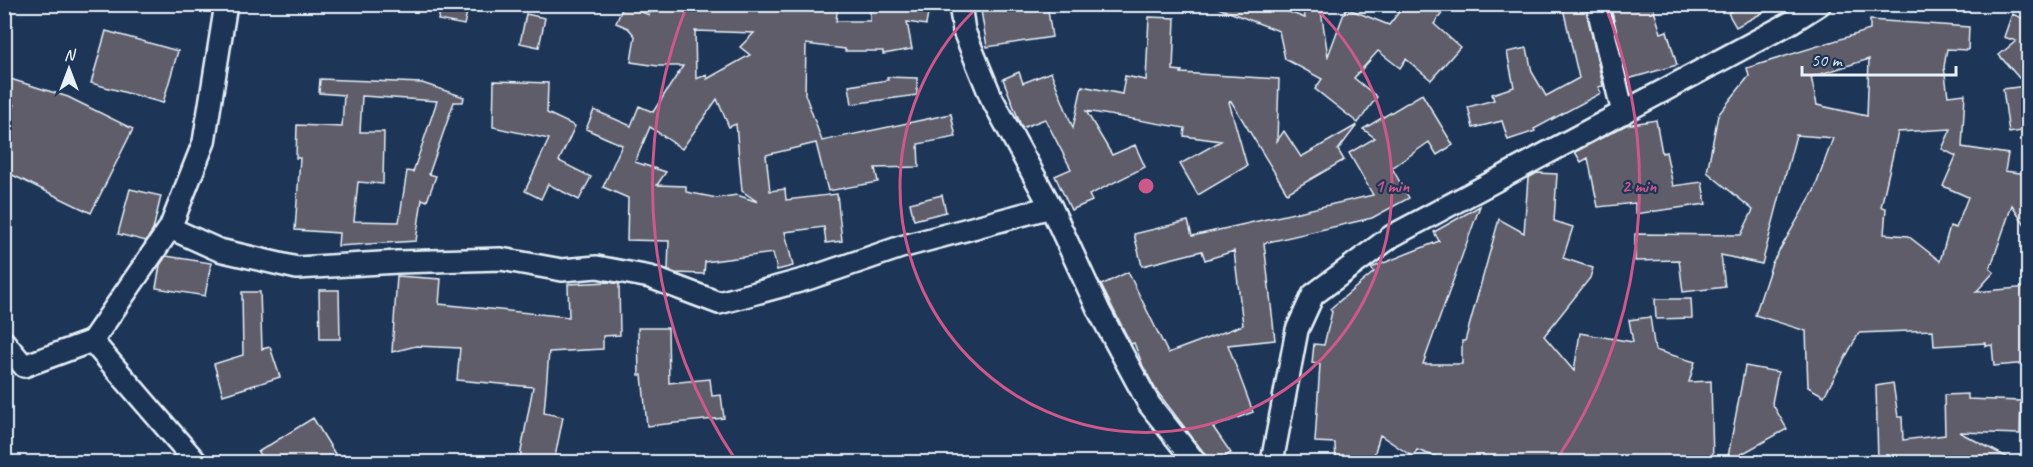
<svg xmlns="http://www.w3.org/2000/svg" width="2033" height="467" font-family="Caveat,sans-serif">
<rect width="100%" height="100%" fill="#1d3557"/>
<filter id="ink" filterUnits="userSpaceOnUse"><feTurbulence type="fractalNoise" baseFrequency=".0167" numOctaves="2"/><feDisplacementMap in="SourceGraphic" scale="12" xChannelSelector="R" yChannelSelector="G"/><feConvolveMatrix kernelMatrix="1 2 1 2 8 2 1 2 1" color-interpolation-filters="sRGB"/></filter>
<g filter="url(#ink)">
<!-- building -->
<path fill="#5f5d6a" stroke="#e8f1f8" stroke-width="1.5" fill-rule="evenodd" d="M442,4H469L464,25L438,20Z
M624,4L649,15L654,4H838L836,21H870V4H924V7L929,8L926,25L907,22L912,49L883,54V51H845V49L806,44L805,94L822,141L951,114L956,137L918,144L919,167L875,168L878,182L828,191L816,143L766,155L770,191L785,189L786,200L837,194L842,241L826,243L824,227L785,232L793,266L777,270L773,253L705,262L704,274L675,273L668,270L669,241L627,240L628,198L603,187L622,145L586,129L594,110L631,126L639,106L653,112L683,66H658L631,62L635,36L628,28L616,23ZM695,31L754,33L740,47L750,55L707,79L706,75L696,79ZM717,99L729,127L736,124L742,191L758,202L737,195L717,198L686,192V186L657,185L666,172L635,162L650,127L682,149Z
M980,4H1047L1052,37L987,47Z
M1213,4H1268L1305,18L1303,4H1320L1328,56L1346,8L1389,25L1405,4H1449L1434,24L1460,47L1431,80L1406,59L1400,68L1378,51L1354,78L1377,97L1358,123L1315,89L1322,79L1285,59L1279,31L1213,6Z
M1562,4H1585L1603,86L1598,87L1601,93L1534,129L1535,131L1508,140L1502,121L1473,128L1468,107L1494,100L1492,94L1514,87L1507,52L1527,48L1532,72L1546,96L1579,78Z
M1610,4H1652L1661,33L1667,31L1677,65L1628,79Z
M1743,4H1779L1736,27L1728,13Z
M526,14L545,18L539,47L520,43Z
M2012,14L2028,20V130L2009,133L2003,89L2026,86L1999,55L2016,41L2004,37Z
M1149,17L1175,18L1173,70L1182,71L1181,73L1279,79L1277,141L1284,131L1301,157L1357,125L1338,150L1344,160L1287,193L1231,101L1229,102L1247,166L1198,195L1180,164L1221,141L1184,136L1185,128L1086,111L1112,155L1135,145L1145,167L1089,195L1092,201L1071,210L1055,176L1071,169L1045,119L1022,128L1003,79L1019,72L1023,83L1051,72L1073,128L1082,86L1122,94L1125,76L1146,80Z
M1870,20L1969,27L1968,50L1947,49L1944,67L1948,96L1965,94L1962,147L2008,154L2005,171L2027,174L2025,189L2028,193V229L2012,205L1990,269L1994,272L1976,292L2028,287V363L1994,366L1992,345L1986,346V343L1934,346L1933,330L1859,333L1824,396L1808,387L1806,331L1755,315L1772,263L1814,191L1833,138L1796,135L1762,264L1721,255L1725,287L1683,292L1679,260L1635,261V234L1741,235L1753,210L1707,172L1718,115L1749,76L1747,68L1870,30ZM1869,59L1867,116L1817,105L1811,77ZM1951,129L1942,149L1956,156L1943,186L1968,197L1956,228L1950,226L1940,261L1908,236L1884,234L1886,208L1881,207L1898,132Z
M106,31L178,51L163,103L91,83Z
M4,77L68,97L133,129L91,213L4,171V124L14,105L4,102Z
M887,77L917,78V95L852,104L849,86L888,80Z
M320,79L422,83L464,97L463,102H454L429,174L436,176L427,201L422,199L416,241L338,246L339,233L295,230L300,158H296L297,125L342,127L344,95L319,93ZM362,96L437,101L413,172L407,171L399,222L354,221L358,182L383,184L384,132H360Z
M494,81L548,83L547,113L575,126L559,161L591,177L579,200L548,184L541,199L525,191L549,139L493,127Z
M1422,94L1453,145L1437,155L1429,142L1392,168L1409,198L1372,218L1264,243L1275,340L1228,345L1253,412L1213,427L1231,453L1216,462H1207L1205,454L1156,390L1143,366L1134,343L1131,344L1101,285L1128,272L1168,353L1243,325L1234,251L1205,260L1202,251L1142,266L1134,234L1188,221L1192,236L1373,195L1349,153L1375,138L1363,129Z
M1656,120L1662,153L1666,152L1673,186L1702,182L1706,204L1635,214V203L1598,207L1588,158L1581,162L1575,152L1626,125Z
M1537,173L1557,174L1554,221L1573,227L1563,258L1593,268L1590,278L1544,336L1574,371L1580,333L1633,342L1629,320L1650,317L1655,350L1695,362L1689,382L1711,381L1713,462H1450L1417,450L1413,457L1380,435L1372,462H1336L1335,443L1315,442L1320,364L1312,363L1314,344L1324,345L1332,312L1330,309L1374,272L1371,268L1439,241L1434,232L1480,206L1423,364H1462V341H1465L1499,219L1524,233L1528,178Z
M130,189L161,196L153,230L146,241L118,234Z
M942,195L946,212L914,220L910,203Z
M166,256L211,263L205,296L156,288L160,265Z
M397,276L441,279L439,304L569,317L568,284L609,282L619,284L620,335L603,336V349L549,352L544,413L563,417L554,462H519L533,387L457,380L460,348L416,346L392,352Z
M319,290H339L340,339H320Z
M242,292H260L262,349L270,347L280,377L223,395L214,364L243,355Z
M1655,299H1691L1692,318L1656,319Z
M638,328H668L669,383L710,379L712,396L721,395L724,418L647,426L642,375H639Z
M1745,366L1778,372L1772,403L1787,429L1727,462Z
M1893,383L1898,417H1902L1903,440L1945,435L1944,395L1968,394V399L2021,401L2020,434L1959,432L2016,462H1878L1876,386Z
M313,418L340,462H265L258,452Z"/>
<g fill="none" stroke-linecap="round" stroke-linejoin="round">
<!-- street casing -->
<g stroke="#e8f1f8" stroke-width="26">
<path id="street" d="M960,4L964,31L991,97L1051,207L1099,311L1149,404L1195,462
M1597,4L1623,113
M170,228L219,250L297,268L398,262L501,259L562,270L597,267L650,277L719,303L807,279L901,247L1051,207
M92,341L196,462
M4,342L24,366L92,341L170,228L204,142L226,4
M1272,462L1297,330L1313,295L1392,236L1790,23L1820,4"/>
</g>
<!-- street -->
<use href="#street" stroke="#1d3557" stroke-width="21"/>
</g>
</g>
<!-- distance rings -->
<g fill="none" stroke="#cd598a" stroke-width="3">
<path d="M1312 5A246 246 0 1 1 980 5"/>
<path d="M737 462A493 493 0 0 1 687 5M1605 5A493 493 0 0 1 1555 462"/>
</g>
<circle cx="1146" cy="186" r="9" fill="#cd598a" stroke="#1d3557" stroke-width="3"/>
<g font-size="18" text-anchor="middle" font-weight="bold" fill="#cd598a" stroke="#1d3557" stroke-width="4.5" stroke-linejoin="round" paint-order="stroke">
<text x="1392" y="192">1 min</text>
<text x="1639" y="192">2 min</text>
</g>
<!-- margin -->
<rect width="2033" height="467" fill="none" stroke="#1d3557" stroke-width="24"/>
<rect x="12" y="12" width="2009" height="443" fill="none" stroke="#e8f1f8" stroke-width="2" filter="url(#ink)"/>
<!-- north arrow -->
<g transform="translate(69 69)" stroke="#1d3557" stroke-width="4.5" paint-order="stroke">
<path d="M0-4.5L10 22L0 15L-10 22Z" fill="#e8f1f8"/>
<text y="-9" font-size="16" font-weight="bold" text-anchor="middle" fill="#e8f1f8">N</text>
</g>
<!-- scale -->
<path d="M1802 66v9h154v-9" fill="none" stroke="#e8f1f8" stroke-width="3"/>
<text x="1811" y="66" font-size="18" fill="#e8f1f8" stroke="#1d3557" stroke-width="4.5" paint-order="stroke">50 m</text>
</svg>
